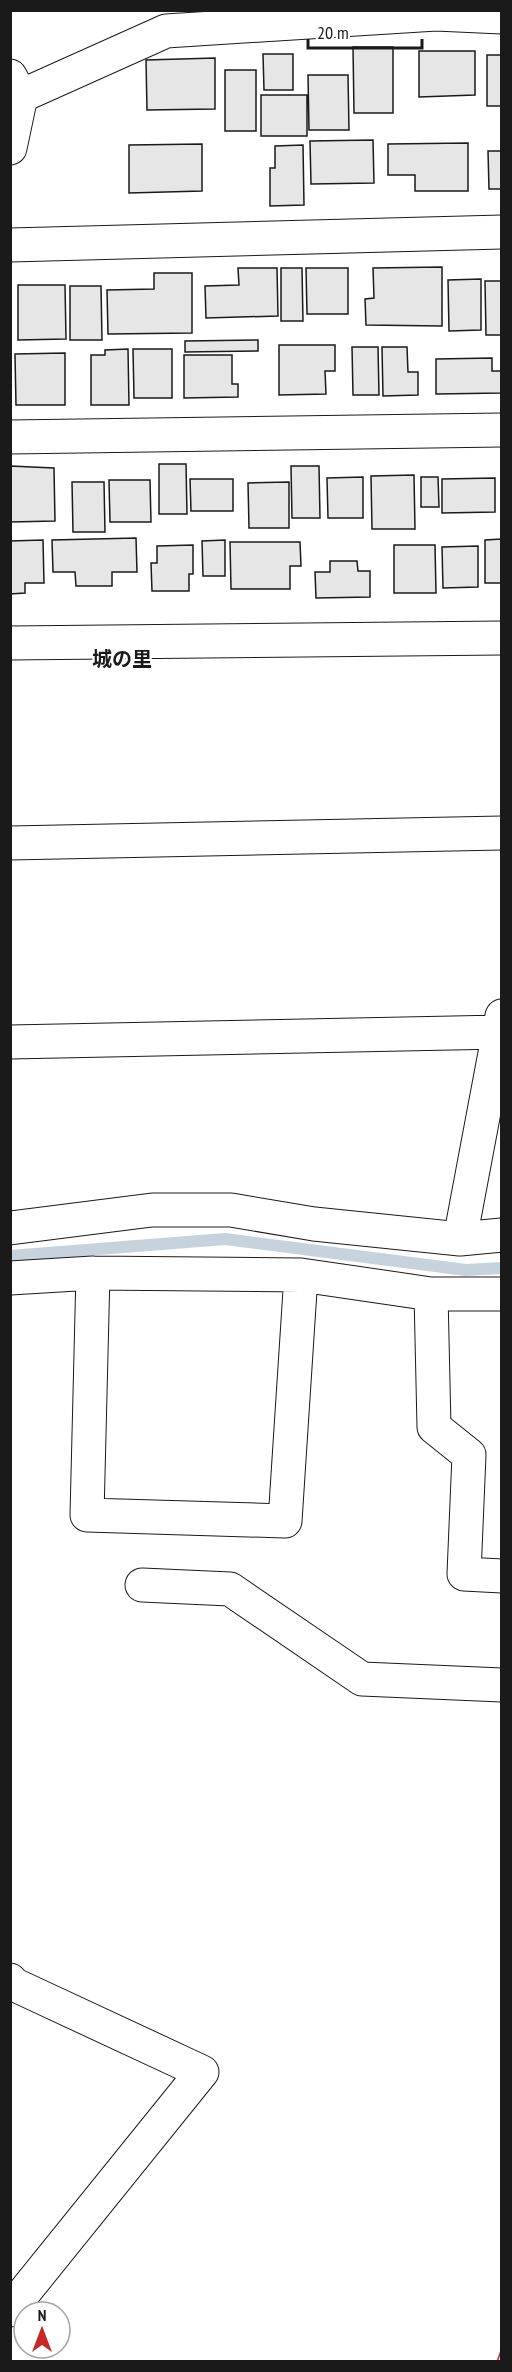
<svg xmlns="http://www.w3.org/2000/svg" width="512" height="2372" font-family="'PT Sans Narrow','Noto Sans JP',sans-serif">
<rect width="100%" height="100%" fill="#fff"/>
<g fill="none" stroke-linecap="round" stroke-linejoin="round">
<!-- stream -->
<path stroke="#c6d2dc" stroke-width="12" d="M10,1256L225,1239L466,1270L502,1268"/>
</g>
<!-- building -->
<path fill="#e6e6e6" stroke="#1a1a1a" stroke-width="1.5" d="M353,47H393V113H354Z
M419,51H475V95L419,97Z
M263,54H293V90H264Z
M487,55H502V106H487Z
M215,58V109L147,110L146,60Z
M225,70H256V131H225Z
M308,75H348L349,130H309Z
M261,95H307V136H261Z
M373,140L374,183L311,184L310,141Z
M468,143V191H415V175H388V144Z
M202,144V191L129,193V145Z
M303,145L304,205L270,206V168H275V146Z
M488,151H502V189H489Z
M442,267V326L366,325L365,299L374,298L373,268Z
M238,268H277L278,316L206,318L205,286L239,285Z
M281,268H302L303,321H281Z
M306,268H348V314H307Z
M154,273H192V333L108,334L107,290L154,289Z
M481,279V330L449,331L448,280Z
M485,281H502V335H486Z
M18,285H65L66,339L18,340Z
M70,286H101L102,340H70Z
M258,340V351L185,352V341Z
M279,345H335V371H325L326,394L279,395Z
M352,347H378L379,395H353Z
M382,347H407L408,372H418V395L383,396Z
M128,349L129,405H91V355H105V350Z
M133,349H172V398H134Z
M65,353V405H16L15,354Z
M184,355H232V384H238V397L184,398Z
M492,358V371H502V393L436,394V359Z
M159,464H186L187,514H159Z
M10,466L54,468L55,521L10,522Z
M291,466H319L320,518H292Z
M414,475L415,529H372L371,476Z
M363,477V518H328L327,478Z
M421,477H438L439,507H421Z
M495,478V512L442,513V479Z
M190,479H233V511H191Z
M109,480H150L151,522H110Z
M72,482H104L105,532H73Z
M289,482V528H249L248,483Z
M136,538L137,572H112V586H76L75,572H53L52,540Z
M502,539V583H485V540Z
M43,540L44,583H25V593L10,594V541Z
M225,540V576H203L202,541Z
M230,542H300L301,566H290V589H231Z
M193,545V574H189V591H152L151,563H157V546Z
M394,545H435L436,593H394Z
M478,546V587L443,588L442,547Z
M330,561H357L358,571H370V597L316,598L315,572H330Z"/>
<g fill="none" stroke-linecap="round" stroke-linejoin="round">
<!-- minor casing -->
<g stroke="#1a1a1a" stroke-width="35">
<path id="minor" d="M10,76L21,96L166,31L436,14L502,17
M10,245L502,232
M10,437L502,430
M10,843L502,833
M10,1042L502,1032
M10,1228L152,1210H231L314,1224L460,1239L502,1235
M460,1239L502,1016
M93,1273L87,1515L285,1521L301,1275
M10,1278L93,1273L301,1275L431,1294H502
M431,1294L434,1427L469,1455L464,1574L502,1576
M142,1585L230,1589L362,1679L502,1685
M10,1980L13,1984L202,2072L10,2310"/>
</g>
<!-- tertiary casing -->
<g stroke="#1a1a1a" stroke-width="35">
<path id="tertiary" d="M10,148L21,96
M10,643L502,638"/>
</g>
<!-- minor -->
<use href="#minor" stroke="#fff" stroke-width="33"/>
<!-- tertiary -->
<use href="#tertiary" stroke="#fff" stroke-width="33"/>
<!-- power -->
<path stroke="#c62828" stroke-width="1.5" stroke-dasharray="21 4.5 3 4.5" stroke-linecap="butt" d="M497,2362L502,2348"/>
</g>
<g text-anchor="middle" stroke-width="4.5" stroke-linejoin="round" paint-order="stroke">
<!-- quarter labels -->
<g font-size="20" font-weight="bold" fill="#1a1a1a" stroke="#fff">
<text x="122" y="666">城の里</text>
</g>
</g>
<!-- border -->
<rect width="512" height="2372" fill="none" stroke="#1a1a1a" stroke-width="24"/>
<!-- north arrow -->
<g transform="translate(42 2330)"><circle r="28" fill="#ffffff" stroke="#a3a3a3" stroke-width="1.5"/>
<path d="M0-4.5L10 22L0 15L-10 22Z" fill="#c62828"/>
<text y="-9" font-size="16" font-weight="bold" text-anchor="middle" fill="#1a1a1a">N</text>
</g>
<!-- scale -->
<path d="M308 39v9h114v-9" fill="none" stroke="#1a1a1a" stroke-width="3"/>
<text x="317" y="39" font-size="18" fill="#1a1a1a" stroke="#ffffff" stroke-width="4.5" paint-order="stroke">20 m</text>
</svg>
